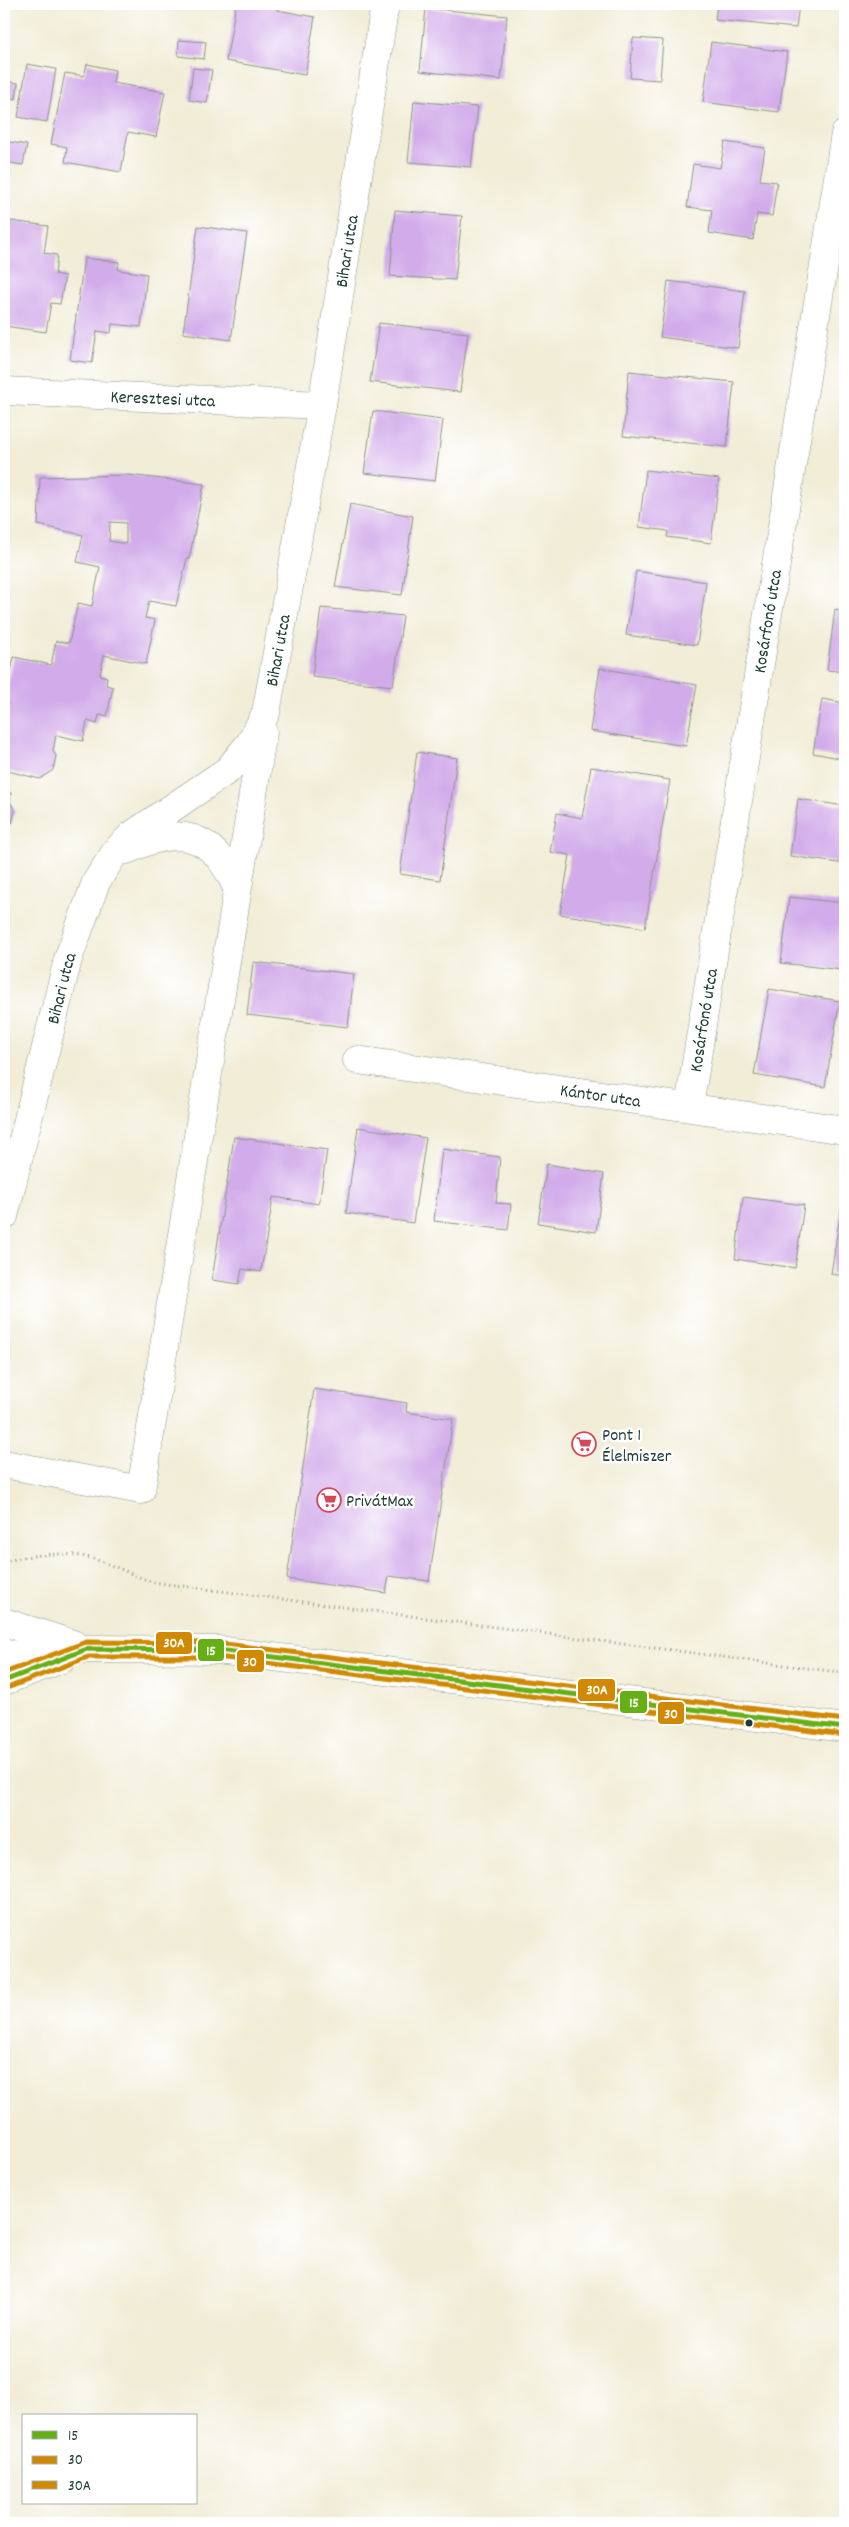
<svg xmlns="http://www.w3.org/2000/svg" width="849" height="2527" font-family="Dekko,sans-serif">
<rect width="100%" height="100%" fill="#fff"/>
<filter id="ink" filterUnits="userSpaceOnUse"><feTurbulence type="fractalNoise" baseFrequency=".02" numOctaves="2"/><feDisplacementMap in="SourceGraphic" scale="10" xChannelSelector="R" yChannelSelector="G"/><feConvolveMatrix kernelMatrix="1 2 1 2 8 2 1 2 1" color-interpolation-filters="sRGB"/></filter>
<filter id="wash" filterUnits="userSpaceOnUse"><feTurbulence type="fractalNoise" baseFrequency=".0096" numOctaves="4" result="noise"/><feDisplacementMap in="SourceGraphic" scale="20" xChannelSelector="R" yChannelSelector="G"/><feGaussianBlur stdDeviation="1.12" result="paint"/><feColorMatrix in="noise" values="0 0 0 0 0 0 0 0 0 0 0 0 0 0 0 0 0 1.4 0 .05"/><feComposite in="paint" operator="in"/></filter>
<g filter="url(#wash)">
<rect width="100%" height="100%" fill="#f1edd7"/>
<g id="blocks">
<!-- building -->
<path fill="#d2abea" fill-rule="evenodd" d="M236,4L257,6L258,4H278L277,10L315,17L305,75L226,61Z
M717,4H799L796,28L715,20Z
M426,8L507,16L501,80L420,71Z
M633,38L663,40L660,80L630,78Z
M179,40L206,42L204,59L178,56Z
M711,42L787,52L779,112L703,102Z
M27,64L56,69L47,122L18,117Z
M87,64L115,70L113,83L165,92L156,137L128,132L121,172L65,162L67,147L51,144L65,73L84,76Z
M193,68L212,70L207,103L189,100Z
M4,81L18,83L16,99L4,97Z
M414,101L478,107L471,167L408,162Z
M4,141L27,145L23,165L4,162Z
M725,142L765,148L760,180L777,182L772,216L757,214L753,240L709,233L712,210L687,207L693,164L720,168Z
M395,210L462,216L455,280L390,276Z
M11,221L48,226L44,253L57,255L55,274L65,276L60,304L51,303L46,332L4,326V247L7,248Z
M198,226L247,233L231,340L183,333Z
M84,258L119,262L118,270L147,274L141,327L112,324L111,333L97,331L92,363L70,360Z
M668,281L745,291L738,348L660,337Z
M379,323L468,333L460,392L370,382Z
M629,371L734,382L727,447L623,436Z
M373,411L443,420L435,481L364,473Z
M646,470L719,479L711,543L667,537L668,531L639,527Z
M129,475L204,484L189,559L187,558L176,606L149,601L145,618L155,620L146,664L104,655L100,675L107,677L106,685L113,687L107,716L99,715L97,724L87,721L83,741L56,735L53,751L56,756L53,770L40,779L4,770V721L8,703H4L14,657L51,665L56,641L69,643L78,603L92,606L100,567L77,562L83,535L38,525L40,477ZM110,522L126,523V544L109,541Z
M350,504L413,516L402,595L335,587Z
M636,571L706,582L697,645L626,635Z
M321,608L403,616L393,686L312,677Z
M835,609L845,611V672L827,670Z
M600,668L697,685L686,746L590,731Z
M822,699L845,703V759L813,753Z
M417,752L457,758L440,880L400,874Z
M591,767L670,780L645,928L560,914L570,855L550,852L557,813L582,818Z
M4,791L11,793L10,802L15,810L12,823L4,828Z
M798,799L845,806V864L790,856Z
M789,897L845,903V943L842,970L781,963Z
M253,962L354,974L348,1027L247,1015Z
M769,989L840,1001L825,1087L754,1075Z
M358,1127L426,1138L413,1223L346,1213Z
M234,1137L327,1150L319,1204L273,1197L261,1272L242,1269L239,1284L212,1280Z
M442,1149L500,1157L496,1203L511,1204L508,1230L434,1221Z
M547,1164L604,1174L596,1232L538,1223Z
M743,1197L804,1205L795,1268L735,1259Z
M841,1209H845V1276L831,1274Z
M314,1389L407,1403L406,1412L453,1419L429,1581L389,1576L386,1593L287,1579Z"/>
</g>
</g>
<g filter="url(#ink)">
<use href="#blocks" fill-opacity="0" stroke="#889586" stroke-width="1"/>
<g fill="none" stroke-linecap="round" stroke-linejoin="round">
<!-- minor casing -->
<g stroke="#889586" stroke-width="29">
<g id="minor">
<path id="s1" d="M4,391L322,405"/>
<path d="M127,850C179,825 212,832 236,886"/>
<path id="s2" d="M357,1060L845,1130"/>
<path id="s3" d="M689,1107L845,134"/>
<path id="s4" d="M4,1216L68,959L96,882L116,851L132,835L228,770L250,743L266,713L322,405L385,4"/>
<path d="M4,1464L141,1490L263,732"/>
</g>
</g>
<!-- major casing -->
<g stroke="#889586" stroke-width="29">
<path id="major" d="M4,1622L73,1644
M4,1655L87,1649L217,1650L845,1728
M4,1681L62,1659"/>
</g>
<!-- path -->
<path stroke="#889586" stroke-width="3" stroke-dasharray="1 4" stroke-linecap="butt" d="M4,1562C28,1555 61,1551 86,1557C108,1562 130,1574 152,1582L845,1673"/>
<!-- minor -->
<use href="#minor" stroke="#fff" stroke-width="28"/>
<!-- major -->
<use href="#major" stroke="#fff" stroke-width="28"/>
<!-- bus-1 casing -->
<g stroke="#fff" stroke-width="9">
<path id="bus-1" d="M4,1681L87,1649L217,1650L845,1728"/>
</g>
<!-- bus-2 casing -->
<g stroke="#fff" stroke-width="9">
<path id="bus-2" d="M7,1688L88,1657H217L844,1735"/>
</g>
<!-- bus-3 casing -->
<g stroke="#fff" stroke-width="9">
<path id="bus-3" d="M4,1673L86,1642L217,1643L845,1720"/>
</g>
<!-- bus-1 -->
<use href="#bus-1" stroke="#66af14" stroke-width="5"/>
<!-- bus-2 -->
<use href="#bus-2" stroke="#d08900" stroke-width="5"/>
<!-- bus-3 -->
<use href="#bus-3" stroke="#d08900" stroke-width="5"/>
</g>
</g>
<!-- icons -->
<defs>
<g id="supermarket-ring" transform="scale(1.25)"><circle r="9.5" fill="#fff" stroke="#d1495b" stroke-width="1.5"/><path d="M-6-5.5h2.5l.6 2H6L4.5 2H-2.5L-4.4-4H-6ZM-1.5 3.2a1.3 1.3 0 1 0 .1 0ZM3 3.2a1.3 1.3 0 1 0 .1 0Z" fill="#d1495b"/></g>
</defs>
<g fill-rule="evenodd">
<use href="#supermarket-ring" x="584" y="1444"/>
<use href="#supermarket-ring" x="329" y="1500"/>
</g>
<!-- markers -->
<circle fill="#1f3d34" stroke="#fff" stroke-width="2" cx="749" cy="1723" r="4.5"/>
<g text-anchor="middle" stroke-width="5" stroke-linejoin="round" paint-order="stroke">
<!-- street labels -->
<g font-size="18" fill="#1f3d34" stroke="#fff">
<text dy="6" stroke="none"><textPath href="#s4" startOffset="1060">Bihari utca</textPath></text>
<text dy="6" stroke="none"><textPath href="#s1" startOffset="159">Keresztesi utca</textPath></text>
<text dy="6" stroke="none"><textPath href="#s3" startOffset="492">Kosárfonó utca</textPath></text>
<text dy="6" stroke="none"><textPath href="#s4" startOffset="655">Bihari utca</textPath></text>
<text dy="6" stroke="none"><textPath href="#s4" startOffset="235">Bihari utca</textPath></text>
<text dy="6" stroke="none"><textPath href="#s3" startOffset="88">Kosárfonó utca</textPath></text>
<text dy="6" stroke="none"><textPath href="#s2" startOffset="246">Kántor utca</textPath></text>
</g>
<!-- poi labels -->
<g font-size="18" fill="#1f3d34" stroke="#fff" text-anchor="start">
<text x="602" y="1440">Pont 1<tspan x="602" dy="21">Élelmiszer</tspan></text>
<text x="346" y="1506">PrivátMax</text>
</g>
</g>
<g stroke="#fff" stroke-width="2">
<rect x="155" y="1631" width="38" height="24" rx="5" fill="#d08900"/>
<rect x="197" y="1638" width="28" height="24" rx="5" fill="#66af14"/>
<rect x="236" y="1649" width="29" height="24" rx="5" fill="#d08900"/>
<rect x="577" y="1678" width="39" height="24" rx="5" fill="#d08900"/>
<rect x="619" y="1690" width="29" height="24" rx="5" fill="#66af14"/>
<rect x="657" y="1701" width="28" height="24" rx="5" fill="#d08900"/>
</g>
<g font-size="14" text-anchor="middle" font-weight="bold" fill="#fff">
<text x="174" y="1647">30A</text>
<text x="211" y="1655">15</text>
<text x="250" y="1666">30</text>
<text x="597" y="1694">30A</text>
<text x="634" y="1707">15</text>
<text x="671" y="1718">30</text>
</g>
<!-- margin -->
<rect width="849" height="2527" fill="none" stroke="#fff" stroke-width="20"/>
<!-- legend -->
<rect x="22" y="2414" width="175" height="90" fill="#ffffff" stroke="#a5b1ae"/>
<rect x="32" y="2431" width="25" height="8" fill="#66af14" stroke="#a5b1ae"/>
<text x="68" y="2440" font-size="15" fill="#1f3d34">15</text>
<rect x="32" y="2456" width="25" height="8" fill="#d08900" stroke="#a5b1ae"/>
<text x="68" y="2464" font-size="15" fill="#1f3d34">30</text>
<rect x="32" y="2481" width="25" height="8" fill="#d08900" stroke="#a5b1ae"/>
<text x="68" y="2490" font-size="15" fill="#1f3d34">30A</text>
</svg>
